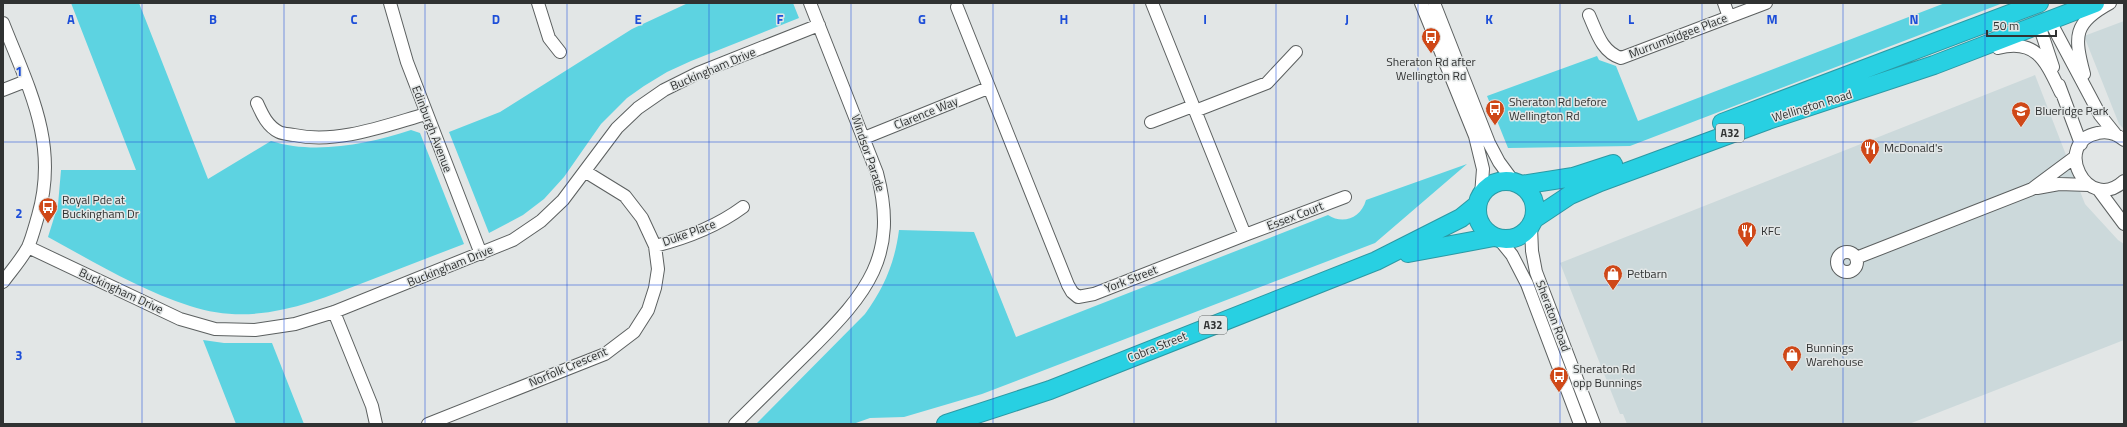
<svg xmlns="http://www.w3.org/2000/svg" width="2127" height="427" font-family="'Titillium Web',sans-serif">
<rect width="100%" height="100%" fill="#e2e6e6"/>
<!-- built -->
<path fill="#ccd9db" d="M2124,21V129L2119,124L2084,36Z
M2035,75L2085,204L2118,240L2124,244V340L1909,424H1627L1623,414H1620L1560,263Z"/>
<!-- green -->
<path fill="#5dd3e1" d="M71,3H139L208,179L271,141C315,155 368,144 411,130L420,133L464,244C432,256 400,269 368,281C309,304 254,327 190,306C140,290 94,262 48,237L58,205L61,170H136Z
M688,3H793L799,18L691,61L667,72L644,86L627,98L601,124L564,177L544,199L523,215L489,233L449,132L500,112L632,29Z
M1945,3H2003L1630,146L1508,148L1487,96L1597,56L1599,60L1616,66L1638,121Z
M1467,164L1375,243L982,394L904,417L870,418L853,424H756L865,314C884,288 895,262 899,230L974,232L1016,337L1328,215C1343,225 1361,218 1366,200Z
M203,340L224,343H272L304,424H236Z"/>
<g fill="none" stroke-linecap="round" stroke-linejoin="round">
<!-- minor casing -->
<g stroke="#5c6060" stroke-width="14">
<path id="minor" d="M390,3L407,62L481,254
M538,3L549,38L560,52
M1421,3L1475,136L1483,169L1481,195
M1434,3L1489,143L1499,162L1513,181
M1724,3L1729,17
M957,7L1068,285L1072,292L1078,297L1094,294L1245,235L1152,3
M1589,15C1597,33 1602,52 1621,58L1766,3
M2050,21L2100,115L2116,135
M3,23C29,89 59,144 38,216C35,226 32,238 28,247C21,260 11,271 3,282
M2039,25L2053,67
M1998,48C2037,38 2046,62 2061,93
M2084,74C2074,36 2073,23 2110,3
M2059,85L2081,144
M3,90L26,81
M257,103C262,114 267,126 279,132C283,134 289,134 294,135C338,144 384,126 426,114
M1195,111L1267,83L1296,52
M1151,122L1193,106
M864,138L988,88
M2124,140C2117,134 2107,131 2098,133C2051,142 2087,215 2124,181
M2037,188L2059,184L2089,185
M2098,189L2124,224
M1531,227L1532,251L1536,272L1594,424
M1245,235L1345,197
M1499,239L1512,255L1527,284L1580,424
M655,246C687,238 716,227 743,207
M28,247L180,319L215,329L255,330L295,324L334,312L513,240L541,221L563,200L617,128L638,108L664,90L698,73L819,25
M1837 262a10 10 0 1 1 20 0a10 10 0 1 1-20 0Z
M1856,258L2032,189L2075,157
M334,312L372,406L376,424
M428,424L605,354L634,332L648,310L655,288L658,269L655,246L642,218L625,196L586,172
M735,424C760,399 786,374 811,349C867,293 899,256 877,173L810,3"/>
</g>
<!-- highway casing -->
<g stroke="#2b99a4" stroke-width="20">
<path id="highway" d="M1722,123L2039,3
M1477 210a29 29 0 1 1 58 0a29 29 0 1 1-58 0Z
M1521,185L1573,177L1613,164
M1534,219L1570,195L1600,182L1768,120L1934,65L2095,3
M1408,253L1494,237
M946,424L1050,390L1376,261L1461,218L1477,205"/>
</g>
<!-- minor -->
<use href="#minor" stroke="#fff" stroke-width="12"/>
<!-- highway -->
<use href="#highway" stroke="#28d0e2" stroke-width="18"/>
</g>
<!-- grid -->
<path fill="none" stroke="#1d4ed8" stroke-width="1" stroke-opacity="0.55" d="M142,3V424M284,3V424M425,3V424M567,3V424M709,3V424M851,3V424M993,3V424M1134,3V424M1276,3V424M1418,3V424M1560,3V424M1702,3V424M1843,3V424M1985,3V424M3,142H2124M3,285H2124"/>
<!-- icons -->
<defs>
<g id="bus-pin" transform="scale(1)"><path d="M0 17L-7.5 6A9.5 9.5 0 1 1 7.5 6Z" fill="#cf4818" stroke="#e2e6e6"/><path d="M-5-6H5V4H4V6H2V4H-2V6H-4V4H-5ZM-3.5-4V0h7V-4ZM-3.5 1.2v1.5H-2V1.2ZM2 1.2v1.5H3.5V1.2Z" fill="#fff"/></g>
<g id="school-pin" transform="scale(1)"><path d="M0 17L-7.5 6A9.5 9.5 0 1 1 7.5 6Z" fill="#cf4818" stroke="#e2e6e6"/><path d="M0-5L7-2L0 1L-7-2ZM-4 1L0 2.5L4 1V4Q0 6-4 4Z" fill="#fff"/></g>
<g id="restaurant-pin" transform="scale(1)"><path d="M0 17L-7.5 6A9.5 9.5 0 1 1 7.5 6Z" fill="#cf4818" stroke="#e2e6e6"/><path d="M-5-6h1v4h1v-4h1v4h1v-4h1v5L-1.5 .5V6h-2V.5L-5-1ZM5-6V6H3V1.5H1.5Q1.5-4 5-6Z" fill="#fff"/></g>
<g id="shop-pin" transform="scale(1)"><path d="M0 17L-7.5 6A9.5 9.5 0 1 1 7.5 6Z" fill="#cf4818" stroke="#e2e6e6"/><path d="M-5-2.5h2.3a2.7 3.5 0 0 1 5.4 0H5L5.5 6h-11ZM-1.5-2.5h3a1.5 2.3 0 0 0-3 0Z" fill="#fff"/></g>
</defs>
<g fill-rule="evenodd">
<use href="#bus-pin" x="1431" y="37"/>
<use href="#bus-pin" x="1495" y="109"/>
<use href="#school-pin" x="2021" y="111"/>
<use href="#restaurant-pin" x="1870" y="148"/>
<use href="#bus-pin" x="48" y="207"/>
<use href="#restaurant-pin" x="1747" y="231"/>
<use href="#shop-pin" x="1613" y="274"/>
<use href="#shop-pin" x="1792" y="355"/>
<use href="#bus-pin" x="1559" y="376"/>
</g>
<g text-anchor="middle" stroke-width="3" stroke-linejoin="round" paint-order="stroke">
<!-- shield labels -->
<g fill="#e2e6e6" stroke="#656868" stroke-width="1">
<rect x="1716" y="124" width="28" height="18" rx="3"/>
<rect x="1199" y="316" width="28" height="18" rx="3"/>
</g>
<g font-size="11" font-weight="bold" fill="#303232">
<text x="1730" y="137">A32</text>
<text x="1213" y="329">A32</text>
</g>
<!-- street labels -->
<g font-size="12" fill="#303232" stroke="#e2e6e6">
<text transform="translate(1678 36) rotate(-21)" y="4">Murrumbidgee Place</text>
<text transform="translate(713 69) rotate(-23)" y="4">Buckingham Drive</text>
<text transform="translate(1812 106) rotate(-17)" y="4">Wellington Road</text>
<text transform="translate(926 113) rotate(-22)" y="4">Clarence Way</text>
<text transform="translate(432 129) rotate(69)" y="4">Edinburgh Avenue</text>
<text transform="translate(868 153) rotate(71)" y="4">Windsor Parade</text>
<text transform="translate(1295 216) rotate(-21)" y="4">Essex Court</text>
<text transform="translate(689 233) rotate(-20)" y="4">Duke Place</text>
<text transform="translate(450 266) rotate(-22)" y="4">Buckingham Drive</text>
<text transform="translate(1131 279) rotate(-21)" y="4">York Street</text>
<text transform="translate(121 291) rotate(25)" y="4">Buckingham Drive</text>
<text transform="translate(1553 316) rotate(69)" y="4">Sheraton Road</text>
<text transform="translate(1157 347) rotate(-22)" y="4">Cobra Street</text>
<text transform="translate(568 367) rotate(-23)" y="4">Norfolk Crescent</text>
</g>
<!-- poi labels -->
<g font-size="12" fill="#303232" stroke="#e2e6e6" text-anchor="start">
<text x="1431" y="66" text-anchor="middle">Sheraton Rd after<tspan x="1431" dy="14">Wellington Rd</tspan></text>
<text x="1509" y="106">Sheraton Rd before<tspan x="1509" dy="14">Wellington Rd</tspan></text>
<text x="2035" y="115">Blueridge Park</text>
<text x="1884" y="152">McDonald's</text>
<text x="62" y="204">Royal Pde at<tspan x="62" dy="14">Buckingham Dr</tspan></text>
<text x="1761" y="235">KFC</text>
<text x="1627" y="278">Petbarn</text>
<text x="1806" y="352">Bunnings<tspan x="1806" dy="14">Warehouse</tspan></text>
<text x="1573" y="373">Sheraton Rd<tspan x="1573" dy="14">opp Bunnings</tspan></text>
</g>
</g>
<g font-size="13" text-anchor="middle" font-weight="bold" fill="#1d4ed8" stroke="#e2e6e6" stroke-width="3" stroke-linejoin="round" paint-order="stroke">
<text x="71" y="24">A</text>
<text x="213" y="24">B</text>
<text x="354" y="24">C</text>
<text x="496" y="24">D</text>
<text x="638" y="24">E</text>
<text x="780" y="24">F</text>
<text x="922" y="24">G</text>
<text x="1064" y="24">H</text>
<text x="1205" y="24">I</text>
<text x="1347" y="24">J</text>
<text x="1489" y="24">K</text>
<text x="1631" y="24">L</text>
<text x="1772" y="24">M</text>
<text x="1914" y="24">N</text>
<text x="19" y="76">1</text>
<text x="19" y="218">2</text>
<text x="19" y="360">3</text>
</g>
<!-- border -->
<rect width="2127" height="427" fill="none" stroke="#303232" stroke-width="8"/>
<!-- scale -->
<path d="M1987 30v6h69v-6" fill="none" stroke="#303232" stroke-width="2"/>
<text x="1993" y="30" font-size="12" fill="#303232" stroke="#e2e6e6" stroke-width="3" paint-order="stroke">50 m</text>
</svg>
